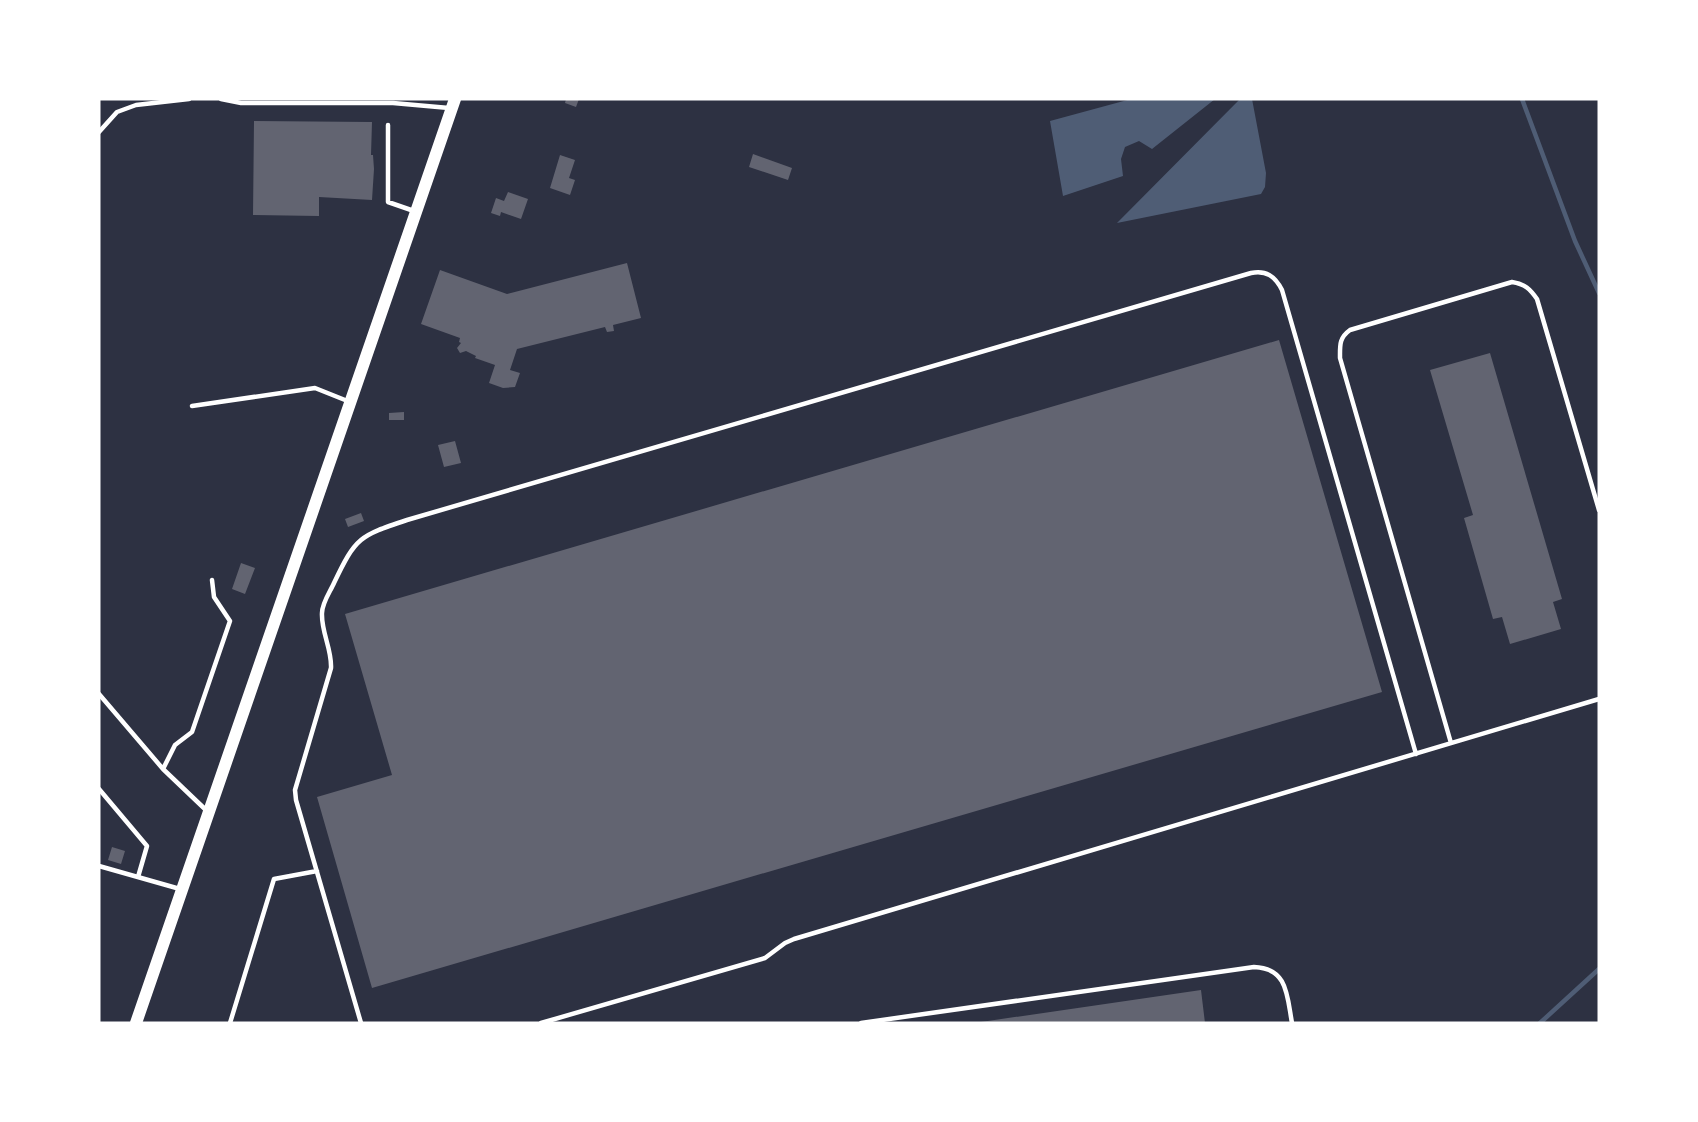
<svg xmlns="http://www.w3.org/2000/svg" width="1698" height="1122" font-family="Inter,sans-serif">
<rect width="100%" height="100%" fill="#2d3142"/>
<!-- water -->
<path fill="#4f5d75" d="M1131,99H1215L1152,149L1139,141L1125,147L1121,159L1123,176L1063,196L1050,121Z
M1240,99H1252L1266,173L1265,187L1261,194L1117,223Z"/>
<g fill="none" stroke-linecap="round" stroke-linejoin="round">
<!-- stream -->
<path stroke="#4f5d75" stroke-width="4.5" d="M1522,99L1575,241L1599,293
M1540,1023L1599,969"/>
</g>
<!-- building -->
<path fill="#626471" d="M566,99H579L576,107L565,103Z
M254,121L372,122L371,155H373L374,169L372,200L319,197V216L253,215Z
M753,154L792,168L788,180L749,167Z
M560,155L575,160L569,178L575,180L570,195L550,188Z
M508,192L528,199L521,219L501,212L500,216L491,213L496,198L504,201Z
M627,263L641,318L613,325L614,331L607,332L605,327L517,349L510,370L520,373L515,387L503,388L489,383L495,365L475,358L476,356L466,351L460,353L457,348L461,343L459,342L460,338L421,324L440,270L507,294Z
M1279,340L1382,692L372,988L317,797L392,775L345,614Z
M1490,353L1562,599L1553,602L1561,629L1510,644L1502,617L1493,619L1464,518L1473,515L1430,370Z
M404,412V420H389V413Z
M455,441L461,463L444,467L438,445Z
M361,513L364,521L348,527L345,519Z
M241,563L255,568L245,594L232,589Z
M112,847L125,851L121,864L108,860Z
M1201,990L1205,1023H981V1022Z"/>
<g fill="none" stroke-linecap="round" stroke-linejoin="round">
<!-- service -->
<path stroke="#fff" stroke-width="4.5" d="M221,99L241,103H393L449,108
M388,125V202L414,211
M99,132L117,112L136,105L189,99
M192,406L315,388L350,402
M99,694L163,769
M1451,743L1340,358C1340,345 1339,338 1350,330L1512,282C1525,284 1530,289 1537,299L1599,510
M99,789L147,846L138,877
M207,811L163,769L175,745L192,732L230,621L214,597L212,580
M99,866L180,889
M230,1023L274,879L317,871
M361,1023L296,800L295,790L331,668C332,649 321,632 322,613C322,603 330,592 334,583C356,537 359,536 407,520L1251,273C1266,270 1275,276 1282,290L1416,754
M541,1023L765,958L785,943L794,939L1599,699
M861,1023L1254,967C1288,968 1287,996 1292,1023"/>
<!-- secondary -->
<path stroke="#fff" stroke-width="12" d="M136,1023L455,99"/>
</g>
<!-- border -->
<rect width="1698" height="1122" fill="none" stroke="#ffffff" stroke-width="201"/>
</svg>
